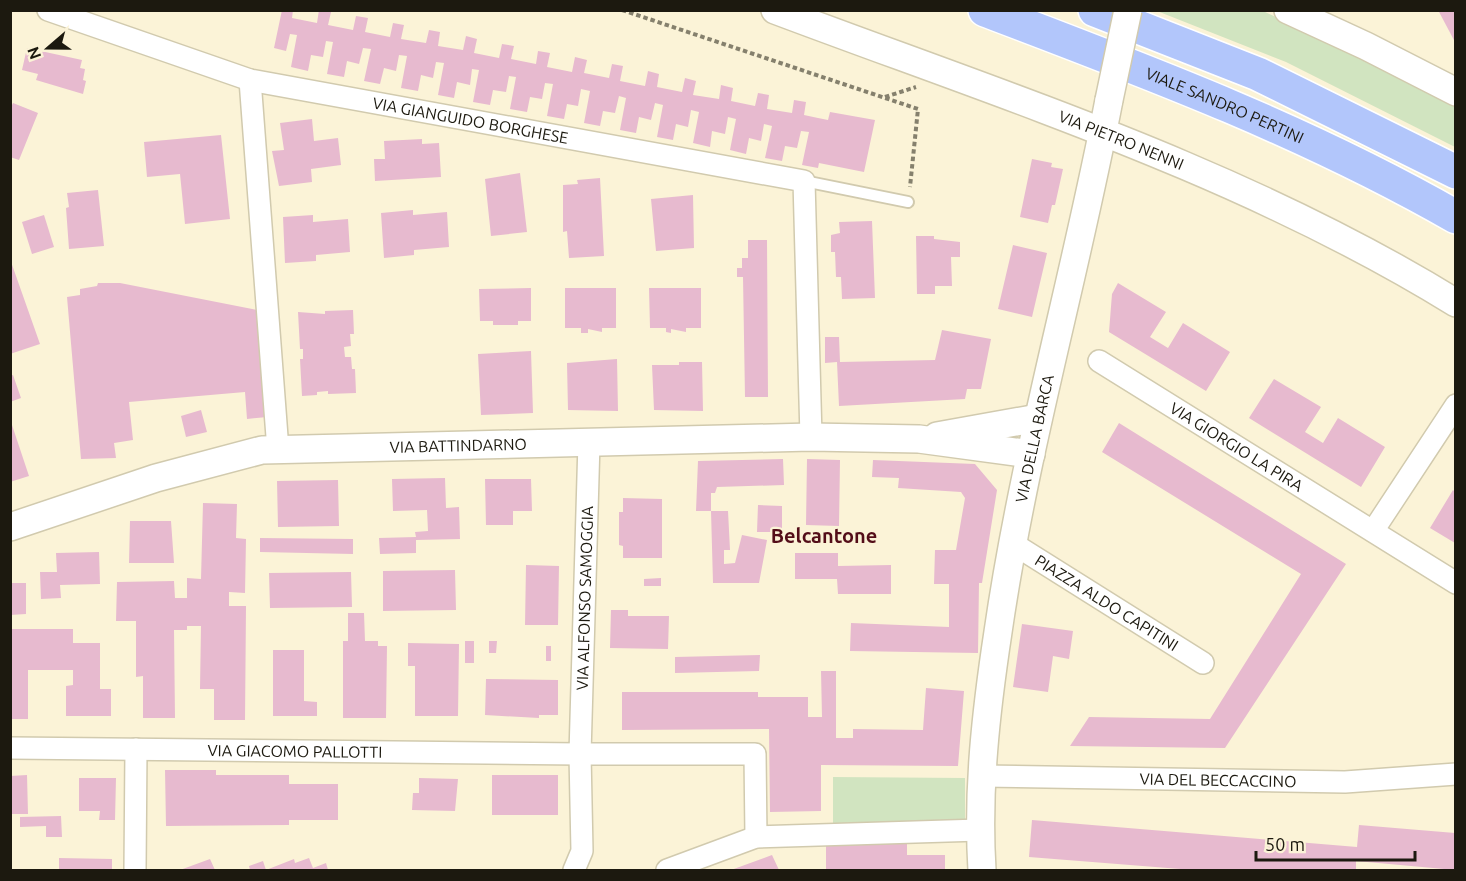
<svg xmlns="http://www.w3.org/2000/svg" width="1466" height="881" font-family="Ubuntu,sans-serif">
<rect width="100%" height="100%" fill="#fbf3d7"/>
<!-- green -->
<path fill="#d1e4c0" d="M1157,11H1263L1455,102V147L1286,62Z
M833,777L965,778V824L833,823Z"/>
<!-- building -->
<path fill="#e7bacf" d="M282,10H293L292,18L317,23L319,10L331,12L328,25L353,30L356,16L368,18L365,32L390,37L393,23L404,25L401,39L426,43L429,30L440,32L438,46L463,50L466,36L477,39L474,53L499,58L502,44L514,46L511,59L536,64L538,51L550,53L547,67L572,72L575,57L587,60L584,73L609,78L612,64L623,66L620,81L645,86L648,71L659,74L657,87L682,92L685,78L696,81L693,95L719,99L721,85L733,88L731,101L755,106L758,93L769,95L767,109L792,113L794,100L806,102L804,115L818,118L828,120L830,112L875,120L864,172L819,163L818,168L802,165L809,132L801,131L797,148L785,146L782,161L765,158L772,126L764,124L761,141L749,138L746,154L730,150L736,119L728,117L725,134L712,131L710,147L693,143L699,112L691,110L688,127L676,124L673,140L657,137L663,105L655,103L651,120L639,117L636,133L620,130L626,98L619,96L615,113L603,111L600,126L584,123L590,91L581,89L578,106L567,104L564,119L547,116L553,84L545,83L542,99L530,97L527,112L510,109L516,77L509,76L506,92L493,90L490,105L473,102L479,70L472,69L470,85L457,82L454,98L438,95L444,63L436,62L433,78L421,75L418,91L401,88L407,56L399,55L396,71L384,68L380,84L364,81L371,49L363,48L359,64L347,61L344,77L327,74L333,42L326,41L323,57L311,55L308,71L291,67L297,35L290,34L286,51L274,48Z
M1438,10H1455V42Z
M27,48L82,60L80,68L85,69L83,80L86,81L83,94L36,80L38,74L22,70Z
M13,103L38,113L19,160L10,157V109Z
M312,119L314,141L338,138L341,165L311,169L312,182L279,186L272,151L284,150L280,123Z
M221,135L230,219L185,224L180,174L147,177L144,142Z
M422,139V144L439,143L441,177L375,181L374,159H385L384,141Z
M1032,159L1052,163L1051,167L1063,169L1055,205H1052L1048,223L1020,217Z
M520,173L527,232L491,236L485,179Z
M600,178L604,256L569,258L567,231L563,232V185L578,184L577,180Z
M98,190L104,246L69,249L66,208L69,207L67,193Z
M693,195L694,248L656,251L651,199Z
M413,210V215L447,212L449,247L414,250V255L384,258L381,213Z
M44,215L54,247L32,254L22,222Z
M313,215V222L348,219L350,252L316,255V261L285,263L283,217Z
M872,221L875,298L842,299L841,277H836L835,252H831V235L840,233L839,222Z
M916,236H934V239L960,242V257H951L952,286H935V294H917Z
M748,240H767L768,397H745L743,277H737V268H742V258H748Z
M1013,245L1047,253L1032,317L998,309Z
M10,259L40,344L10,354Z
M98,283H120L257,310L267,417L247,419L245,392L129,402L133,440L114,443L116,458L81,459L67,297L80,295V289L97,286Z
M1118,283L1166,312L1150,337L1168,348L1183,323L1230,352L1206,391L1109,332L1112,294Z
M531,288V321H518V325H493V321H480L479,289Z
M565,288H616V328H602V332L588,329V333H581V328H565Z
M649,288H701V328H686V332L671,329V333L666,332V328H650Z
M353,310L354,334H350L351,346L344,347L345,357H351L352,369H355L356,393L328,394V391L317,392V395L302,396L300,359H303V349H300L298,312L325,314V311Z
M942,330L991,339L981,389H967L965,399L839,406L837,362L825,363V337H839L840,362L935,360Z
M531,351L533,413L481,415L478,354Z
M617,359L618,411L568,410L567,363Z
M679,362H702L703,411L654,410L652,365H679Z
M13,375L21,398L10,402V376Z
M1274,379L1321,407L1305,432L1323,443L1338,418L1385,447L1361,487L1249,418Z
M201,410L207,432L186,437L181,416Z
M10,419L29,476L10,482Z
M1119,423L1346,564L1225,748L1070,746L1089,717L1210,719L1301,574L1102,452Z
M783,459L784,485L717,487L715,493H711V511H728L730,550H724V564L735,563L742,535L767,540L759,583H713L711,511H696L698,461Z
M807,459L840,460L839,526L806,525Z
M873,460L975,464L997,490L982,583H979L978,653L850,651L851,623L949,627V584H934L935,550H956L965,498L961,492L898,488L899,478L872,477Z
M445,478L446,508L459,507L460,539L416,540V553L380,554L379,538L416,537L415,532L428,531L427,510L393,511L392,479Z
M485,479H531L532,511H513V525H486Z
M338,480L339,526L278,527L277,481Z
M1453,490L1455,492V543L1430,528Z
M623,498L662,499V558H623V546L619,545V512H623Z
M203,503L237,504L236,538L246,539L245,593L229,592V606H246L245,720H214V689H200L201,626H187V630H174L175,718H143V676L136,677V621H116L117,582L174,581L175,598H187V578L201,579Z
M758,505L782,506V532H757Z
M130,521H171L174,563H129Z
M260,538L353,539V554L260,552Z
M99,552L100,584L60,585L61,598L41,599L40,572H57L56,553Z
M795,553H838V566L891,565V594H838L837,579H795Z
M526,565L559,566L558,625H525Z
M455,570L456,610L383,611V571Z
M351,572L352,607L270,608L269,573Z
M661,578V586H644V579Z
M10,583H26V614L10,615Z
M611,610H628V616H669L668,649L610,648Z
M348,613H364L365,641H378V646H387L386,718H343V641H348Z
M1022,624L1073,631L1069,659L1053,656L1048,692L1013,687Z
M11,629H73V643H100V689H111V716H66V686L73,685V670H28V719H10Z
M465,641H474V663H465Z
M489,641H497L496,653H489Z
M408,643L459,644L458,716H415V666H408Z
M546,646H551V661H546Z
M273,650H304V701L317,702V716H273Z
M760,655L759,671L675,673V657Z
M821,671H836V738H853V729L923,730L926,688L964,691L958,766L821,765V811L770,812L769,729L622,730V692H758V697H808V717H822Z
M486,679L558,680V715H539V718L485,715Z
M165,770H216V775H289V784H338V820H289V825L166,826Z
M27,775L28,814H10V776Z
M492,775H558V815H492Z
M79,778H116L115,820H99L100,811H79Z
M419,778L458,779L455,811L412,810L413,793H419Z
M61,816L62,837H46V826L20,827V817Z
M1032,820L1357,847L1359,825L1455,833V870L1356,861V870H1193L1029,857Z
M826,844H907V855H945V870H826Z
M772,855L779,870H731Z
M59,858L112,859V870H59Z
M309,858L313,868L326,863L328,870H250L249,866L263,861L266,870L294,859L295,863Z
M210,859L215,870H180Z"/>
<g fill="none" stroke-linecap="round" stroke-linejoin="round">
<!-- service casing -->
<g stroke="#d1caae" stroke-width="14">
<path id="service" d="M804,181L908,202"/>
</g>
<!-- minor casing -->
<g stroke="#d1caae" stroke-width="24">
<g id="minor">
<path id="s1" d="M48,10L250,80L804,181L811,437"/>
<path d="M250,80L278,450"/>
<path id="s2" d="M1099,361L1456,583"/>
<path d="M1373,531L1456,405"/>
<path id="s3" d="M1012,543L1203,663"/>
<path id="s4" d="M10,748L580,754L589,442"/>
<path id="s5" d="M981,776L1345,782L1456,774"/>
<path d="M135,870L136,749"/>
<path d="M574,870L582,851L580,754H755L756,837"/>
<path d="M667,870L756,837L980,830"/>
</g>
</g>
<!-- tertiary casing -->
<g stroke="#d1caae" stroke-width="30">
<g id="tertiary">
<path id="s6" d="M775,10C1006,97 1244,172 1456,303"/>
<path d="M1288,10L1366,46L1456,92"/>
<path d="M937,436L1038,418"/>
<path id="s7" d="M10,527L156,478L262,450L811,437L919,439L1031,454"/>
<path id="s8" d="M982,870C977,790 986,711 998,632C1024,452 1075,278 1109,100"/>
</g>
</g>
<!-- trunk casing -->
<g stroke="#fff" stroke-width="36">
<g id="trunk">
<path id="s9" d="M985,10C1146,71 1306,131 1456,217"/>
<path d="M1095,10L1258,74L1456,172"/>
</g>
</g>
<!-- path -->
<path stroke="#85806d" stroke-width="4" stroke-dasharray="4.5 3" stroke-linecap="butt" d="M622,10L918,109L910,187
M885,97L916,87"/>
<!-- service -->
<use href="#service" stroke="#fff" stroke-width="10"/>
<!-- minor -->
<use href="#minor" stroke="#fff" stroke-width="21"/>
<!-- tertiary -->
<use href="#tertiary" stroke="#fff" stroke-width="27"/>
<!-- trunk -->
<use href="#trunk" stroke="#b2c6fb" stroke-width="33"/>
<!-- tertiary-bridge casing -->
<g stroke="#d1caae" stroke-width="30" stroke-linecap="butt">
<path id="tertiary-bridge" d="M1109,100L1128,10"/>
</g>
<!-- tertiary-bridge -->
<use href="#tertiary-bridge" stroke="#fff" stroke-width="27"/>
</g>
<g text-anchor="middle" stroke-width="4.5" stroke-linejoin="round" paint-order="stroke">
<!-- street labels -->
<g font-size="16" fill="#1c190f" stroke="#fbf3d7">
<text dy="6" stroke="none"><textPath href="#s9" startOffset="258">VIALE SANDRO PERTINI</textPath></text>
<text dy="6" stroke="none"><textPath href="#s1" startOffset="438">VIA GIANGUIDO BORGHESE</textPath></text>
<text dy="6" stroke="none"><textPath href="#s6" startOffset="370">VIA PIETRO NENNI</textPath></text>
<text dy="6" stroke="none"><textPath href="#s8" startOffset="436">VIA DELLA BARCA</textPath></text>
<text dy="6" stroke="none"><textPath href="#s7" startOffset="460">VIA BATTINDARNO</textPath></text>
<text dy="6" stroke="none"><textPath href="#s2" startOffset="162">VIA GIORGIO LA PIRA</textPath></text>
<text dy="6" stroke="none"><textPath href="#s4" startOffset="726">VIA ALFONSO SAMOGGIA</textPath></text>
<text dy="6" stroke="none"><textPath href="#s3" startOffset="112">PIAZZA ALDO CAPITINI</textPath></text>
<text dy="6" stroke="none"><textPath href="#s4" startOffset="285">VIA GIACOMO PALLOTTI</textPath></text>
<text dy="6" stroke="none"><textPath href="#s5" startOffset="237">VIA DEL BECCACCINO</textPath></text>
</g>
<!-- quarter labels -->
<g font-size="20" font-weight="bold" fill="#530d18" stroke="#fbf3d7">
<text x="824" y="543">Belcantone</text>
</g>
</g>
<!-- border -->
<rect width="1466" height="881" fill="none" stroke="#1c190f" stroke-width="24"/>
<!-- north arrow -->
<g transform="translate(48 48) rotate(250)" stroke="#fbf3d7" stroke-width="4.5" paint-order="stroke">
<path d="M0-4.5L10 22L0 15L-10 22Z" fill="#1c190f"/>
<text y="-9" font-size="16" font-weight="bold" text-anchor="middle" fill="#1c190f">N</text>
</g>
<!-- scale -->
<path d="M1256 851v9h159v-9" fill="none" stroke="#1c190f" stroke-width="3"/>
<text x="1265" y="851" font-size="18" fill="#1c190f" stroke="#fbf3d7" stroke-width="4.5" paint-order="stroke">50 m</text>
</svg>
